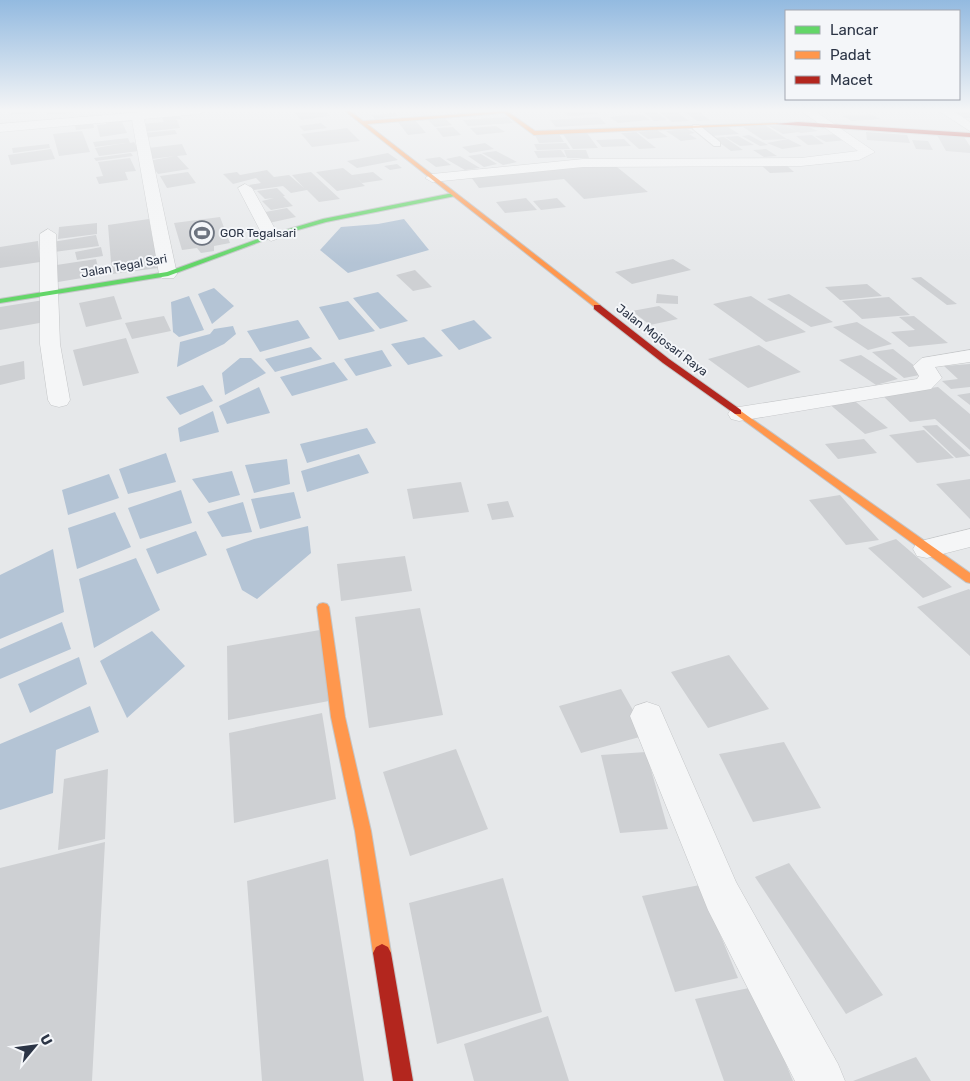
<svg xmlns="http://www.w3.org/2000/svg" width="970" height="1081" font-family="Rubik,sans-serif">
<rect width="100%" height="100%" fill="#e6e8ea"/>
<!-- water -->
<path fill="#b4c4d5" d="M404,219L429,250L348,273L320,250L341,227L378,224Z
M214,288L234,306L212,324L198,294Z
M378,292L408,321L380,329L353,298Z
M189,296L204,330L179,337L173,332L171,302Z
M348,301L375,331L339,340L319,307Z
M298,320L310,338L260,352L247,331Z
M474,320L492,338L459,350L441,330Z
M233,326L236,334L224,344L177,367L180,342L210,334L214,329Z
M424,337L443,356L408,365L391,344Z
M311,347L322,359L275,372L265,359Z
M382,350L392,366L356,376L344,359Z
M240,358H251L266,373L225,395L222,373Z
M334,362L348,380L292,396L280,377Z
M203,385L213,401L180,415L166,397Z
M259,387L270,413L227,424L219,406Z
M213,411L219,432L180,442L178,428Z
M367,428L376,443L307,463L300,444Z
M166,453L176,482L128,494L119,469Z
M359,454L369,473L307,492L301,471Z
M287,459L290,484L254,493L245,465Z
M232,471L240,495L209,503L192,479Z
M109,474L119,498L68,515L62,490Z
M181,490L192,523L140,539L128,508Z
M294,492L301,518L260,529L251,499Z
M243,502L252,532L222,537L207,512Z
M115,512L131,547L77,569L68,528Z
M308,526L311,553L257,599L242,590L226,549L254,539Z
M196,531L207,555L157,574L146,549Z
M53,549L64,612L0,639V575Z
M136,558L160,610L94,648L79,579Z
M62,622L71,649L0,679V649Z
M152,631L185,666L127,718L100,661Z
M79,657L87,684L30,713L18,684Z
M90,706L99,732L56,750L53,793L0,810V744Z"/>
<!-- building -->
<path fill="#ced0d3" d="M11,111H37V113L11,115Z
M47,111H71L72,113L46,115Z
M293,111H325L329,116L301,120Z
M563,111H596L599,114L569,116Z
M642,111H656L667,120L654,121Z
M658,111H676L689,121L672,122Z
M684,111H697L710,120L697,121Z
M946,111H970V118H956Z
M395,113L398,116L375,119L371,115Z
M641,114L650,120L618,123L610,117Z
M870,114L881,119L852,121L842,116Z
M178,115L182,119L170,120H177L180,128L143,132L141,124L164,122L161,117Z
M443,117L452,125L435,127L427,119Z
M507,117L513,123L468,126L463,120Z
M599,117L606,124L556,127L550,120Z
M136,118V121L122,122L127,133L100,137L97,125L106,124V121Z
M415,120L426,133L408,135L398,122Z
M93,123L94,128L76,130L75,125Z
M321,123L327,128L304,131L299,126Z
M802,124L818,131L801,133L787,126Z
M765,125L787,139L763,140L743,127Z
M784,125L799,132L783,134L769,126Z
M496,126L505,132L477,135L470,128Z
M453,127L461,135L443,137L436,128Z
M728,127L739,134L710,136L701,128Z
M347,128L360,141L312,147L301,134Z
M687,129L695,133L689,134L697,139L681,141L666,131Z
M175,130L177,134L144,138L143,133Z
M657,130L668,137L648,139L638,132Z
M82,131L90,152L59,156L53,134Z
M636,132L656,148L639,149L621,133Z
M866,132L907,135L910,143L867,140Z
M587,133L598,148L573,149L563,134Z
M559,134L564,142L539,143L535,135Z
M835,134L847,140L826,142L815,136Z
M749,135L768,145L760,146L742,136Z
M812,135L824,144L808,145L796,136Z
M937,135L964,137L970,146V153L946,151Z
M738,136L754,145L740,146L725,137Z
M724,137L743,150L731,151L713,138Z
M128,138L130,143L134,142L139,151L99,156L95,148L126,143L95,147L93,142Z
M624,139L631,146L602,147L596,140Z
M788,139L802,146L782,149L767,143Z
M912,140L928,141L933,150L916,149Z
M485,143L494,149L470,153L462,147Z
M566,143L570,149L537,150L534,144Z
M49,144L50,148L13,153L12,148Z
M182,144L187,155L177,156L189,169L158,174L148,161L175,156L152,159L148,148Z
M51,149L55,159L11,165L8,155Z
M766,149L777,156L764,157L753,150Z
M561,150L566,157L538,158L534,151Z
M564,150H586L589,158H567Z
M496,151L517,162L503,165L482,153Z
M131,153L133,156L96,161L94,158Z
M388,153L398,160L357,168L347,161Z
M481,154L497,164L484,167L468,156Z
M460,156L480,168L465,170L446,159Z
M440,157L451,165L436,167L425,159Z
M130,158L136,171L125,172L128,180L99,184L96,177L103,176L98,162Z
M612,163L648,192L584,199L564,179L479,188L471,177Z
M397,164L402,168L390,170L384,166Z
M785,164L794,172L770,173L761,165Z
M343,168L352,175L373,172L383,180L362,183L354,176L365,186L337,191L316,172Z
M267,170L274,177L289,175L304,188L292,175L311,172L340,199L319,202L307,190L291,193L283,186L254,190L249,185L261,183L256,178L233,184L223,174L237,172L240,175Z
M188,172L196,183L167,188L160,176Z
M277,188L285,196H283L293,206L271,210L262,201L274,198L265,199L257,191Z
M526,198L537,210L505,213L496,202Z
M557,198L566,207L541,210L533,201Z
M287,208L296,217L269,223L260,213Z
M220,217L230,243L214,246V251L201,253L197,248L182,250L174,223Z
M149,219L158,268L112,274L108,225Z
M97,223V234L58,239L59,227Z
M96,235L99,246L54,252L52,242Z
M38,241L40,262L0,268V247Z
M101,247L103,256L77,260L75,252Z
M96,259L100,275L52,283L50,266Z
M673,259L691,270L632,284L615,272Z
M415,270L432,287L413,291L396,275Z
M921,277L957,304L947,305L911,278Z
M867,284L882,296L840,300L825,287Z
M657,294L678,296V304L656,303Z
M789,294L833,322L811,327L767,299Z
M114,296L122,319L86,327L79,303Z
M751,296L806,332L766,342L713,304Z
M889,297L910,315L862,319L842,301Z
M44,300L45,322L0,330V307Z
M659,306L678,319L650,325L632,311Z
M164,316L171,331L132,339L125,323Z
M914,316L929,328L948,343L909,347L891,332L915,330L899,317Z
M857,322L892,344L868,350L833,327Z
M126,338L139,373L83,386L73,350Z
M759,345L801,372L748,388L708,359Z
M893,349L925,374L904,378L872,352Z
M861,355L898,379L876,385L839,360Z
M24,361L25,379L0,385V366Z
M970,364V387L951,389L942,381L958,379L944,366Z
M938,387L970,414V450L935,419L910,422L881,394Z
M970,393V405L957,395Z
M851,398L888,428L865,434L828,403Z
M937,425L970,455V456L956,458L922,426Z
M924,430L954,458L917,463L889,435Z
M864,439L877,453L838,459L825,444Z
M970,479V519L936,484Z
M461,482L469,512L413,519L407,489Z
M840,495L879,540L846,545L809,500Z
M508,501L514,517L492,520L487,504Z
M896,539L952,587L923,598L868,548Z
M405,556L412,591L341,601L337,564Z
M969,589L970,590V656L917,607Z
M420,608L443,715L369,728L355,617Z
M320,630L329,701L228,720L227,646Z
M729,655L769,709L708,728L671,672Z
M621,689L647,735L581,753L559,706Z
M322,713L336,799L234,823L229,733Z
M784,742L821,808L753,822L719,754Z
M456,749L488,829L410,856L383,772Z
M646,752L668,829L620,833L601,755Z
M108,769L105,839L58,850L64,779Z
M105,842L92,1081H0V868Z
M328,859L364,1081H262L247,881Z
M789,863L883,995L846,1014L755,877Z
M503,878L542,1012L437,1044L409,903Z
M700,885L738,978L675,992L642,896Z
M754,987L793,1081H724L695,999Z
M548,1016L569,1081H474L464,1044Z
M916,1057L931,1081H853Z"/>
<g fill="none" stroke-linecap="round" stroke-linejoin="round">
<!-- lane casing -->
<g stroke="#c4c6c8" stroke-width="2">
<path id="lane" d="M693,125H699L720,142V146H714L693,129Z"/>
</g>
<!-- street casing -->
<g stroke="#c4c6c8" stroke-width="1">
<path id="street" d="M154,111H205L199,114L144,119L177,274L174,278H162L159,274L132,120L0,132V124Z
M801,111H815L875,152L859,160L801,166L583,167L432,182L425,178L432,174L583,159L801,158L858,151Z
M939,111H953L970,122V131Z
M245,184L252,188L279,236L277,239L271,241L263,236L238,188Z
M48,229L56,234L60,344L70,400L67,405L59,407L51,405L48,400L40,344V234Z
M970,350V362L935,367L942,378L931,389L739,421L731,419L728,414L731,409L739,407L917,379L919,376L913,366L922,358Z
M970,529V547L927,558L917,556L913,549L917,542Z
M647,702L659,706L736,882L838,1064L845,1081H795L708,910L630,716L635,706Z"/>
</g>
<!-- fast casing -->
<g stroke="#c4c6c8" stroke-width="2">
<path id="fast" d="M453,193L456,195L455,196L326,222L273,237L168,276L0,303V299L167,272L269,235L323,219Z"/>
</g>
<!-- slow casing -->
<g stroke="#c4c6c8" stroke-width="2">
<path id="slow" d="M345,111H350L363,121L507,111L535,131L777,123L779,124L534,135L504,113L367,124L600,305L601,307L597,309Z
M738,409L970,573V583L966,582L735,414V410Z
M323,603L327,604L329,607L345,717L371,831L391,953L388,959L382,962L376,959L373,953L355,831L331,717L317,607L319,604Z"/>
</g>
<!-- jam casing -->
<g stroke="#c4c6c8" stroke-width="2">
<path id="jam" d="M798,122L970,133V137L775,124Z
M594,305H600L669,359L741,410V414H735L663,363L594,309Z
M382,944L388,947L391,953L413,1081H393L373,953L376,947Z"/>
</g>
<!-- lane -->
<use href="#lane" fill="#f5f6f7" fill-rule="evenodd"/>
<!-- street -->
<use href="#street" fill="#f5f6f7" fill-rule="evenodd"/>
<!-- fast -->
<use href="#fast" fill="#63d668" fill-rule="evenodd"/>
<!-- slow -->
<use href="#slow" fill="#ff974d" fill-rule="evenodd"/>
<!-- jam -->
<use href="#jam" fill="#b3261e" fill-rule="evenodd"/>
</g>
<!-- sky -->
<linearGradient id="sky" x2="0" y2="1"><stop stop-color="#93bae0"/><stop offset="0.42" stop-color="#f4f5f6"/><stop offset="1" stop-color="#f4f5f6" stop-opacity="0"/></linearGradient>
<rect width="970" height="263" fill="url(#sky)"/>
<!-- icons -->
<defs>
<g id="stadium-ring" transform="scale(1.25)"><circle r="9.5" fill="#f4f6f9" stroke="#6c737f" stroke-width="1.5"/><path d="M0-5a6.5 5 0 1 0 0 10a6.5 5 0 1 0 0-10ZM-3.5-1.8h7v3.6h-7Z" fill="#6c737f"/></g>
</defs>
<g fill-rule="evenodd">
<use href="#stadium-ring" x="202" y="233"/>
</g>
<g text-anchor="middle" stroke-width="4" stroke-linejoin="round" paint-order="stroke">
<!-- far-poi labels -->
<g font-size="12" fill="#2b3445" stroke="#f4f6f9" text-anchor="start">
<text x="220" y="237">GOR Tegalsari</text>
</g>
<!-- far-street labels -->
<g font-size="12" fill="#2b3445" stroke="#f4f6f9">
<text transform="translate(124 266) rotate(-10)" y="4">Jalan Tegal Sari</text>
<text transform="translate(662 340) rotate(37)" y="4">Jalan Mojosari Raya</text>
</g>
</g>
<!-- legend -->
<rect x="785" y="10" width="175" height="90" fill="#f4f6f9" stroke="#a4a8b1"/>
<rect x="795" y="26" width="25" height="8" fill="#63d668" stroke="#a4a8b1"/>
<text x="830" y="35" font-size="15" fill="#2b3445">Lancar</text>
<rect x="795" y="51" width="25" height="8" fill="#ff974d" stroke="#a4a8b1"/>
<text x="830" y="60" font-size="15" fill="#2b3445">Padat</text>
<rect x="795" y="76" width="25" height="8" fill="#b3261e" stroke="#a4a8b1"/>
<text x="830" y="85" font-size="15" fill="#2b3445">Macet</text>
<!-- north arrow -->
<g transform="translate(35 1046) rotate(61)" stroke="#f4f6f9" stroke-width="4" paint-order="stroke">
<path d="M0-4L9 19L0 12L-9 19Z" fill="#2b3445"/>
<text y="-8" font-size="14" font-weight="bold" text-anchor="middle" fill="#2b3445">U</text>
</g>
</svg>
